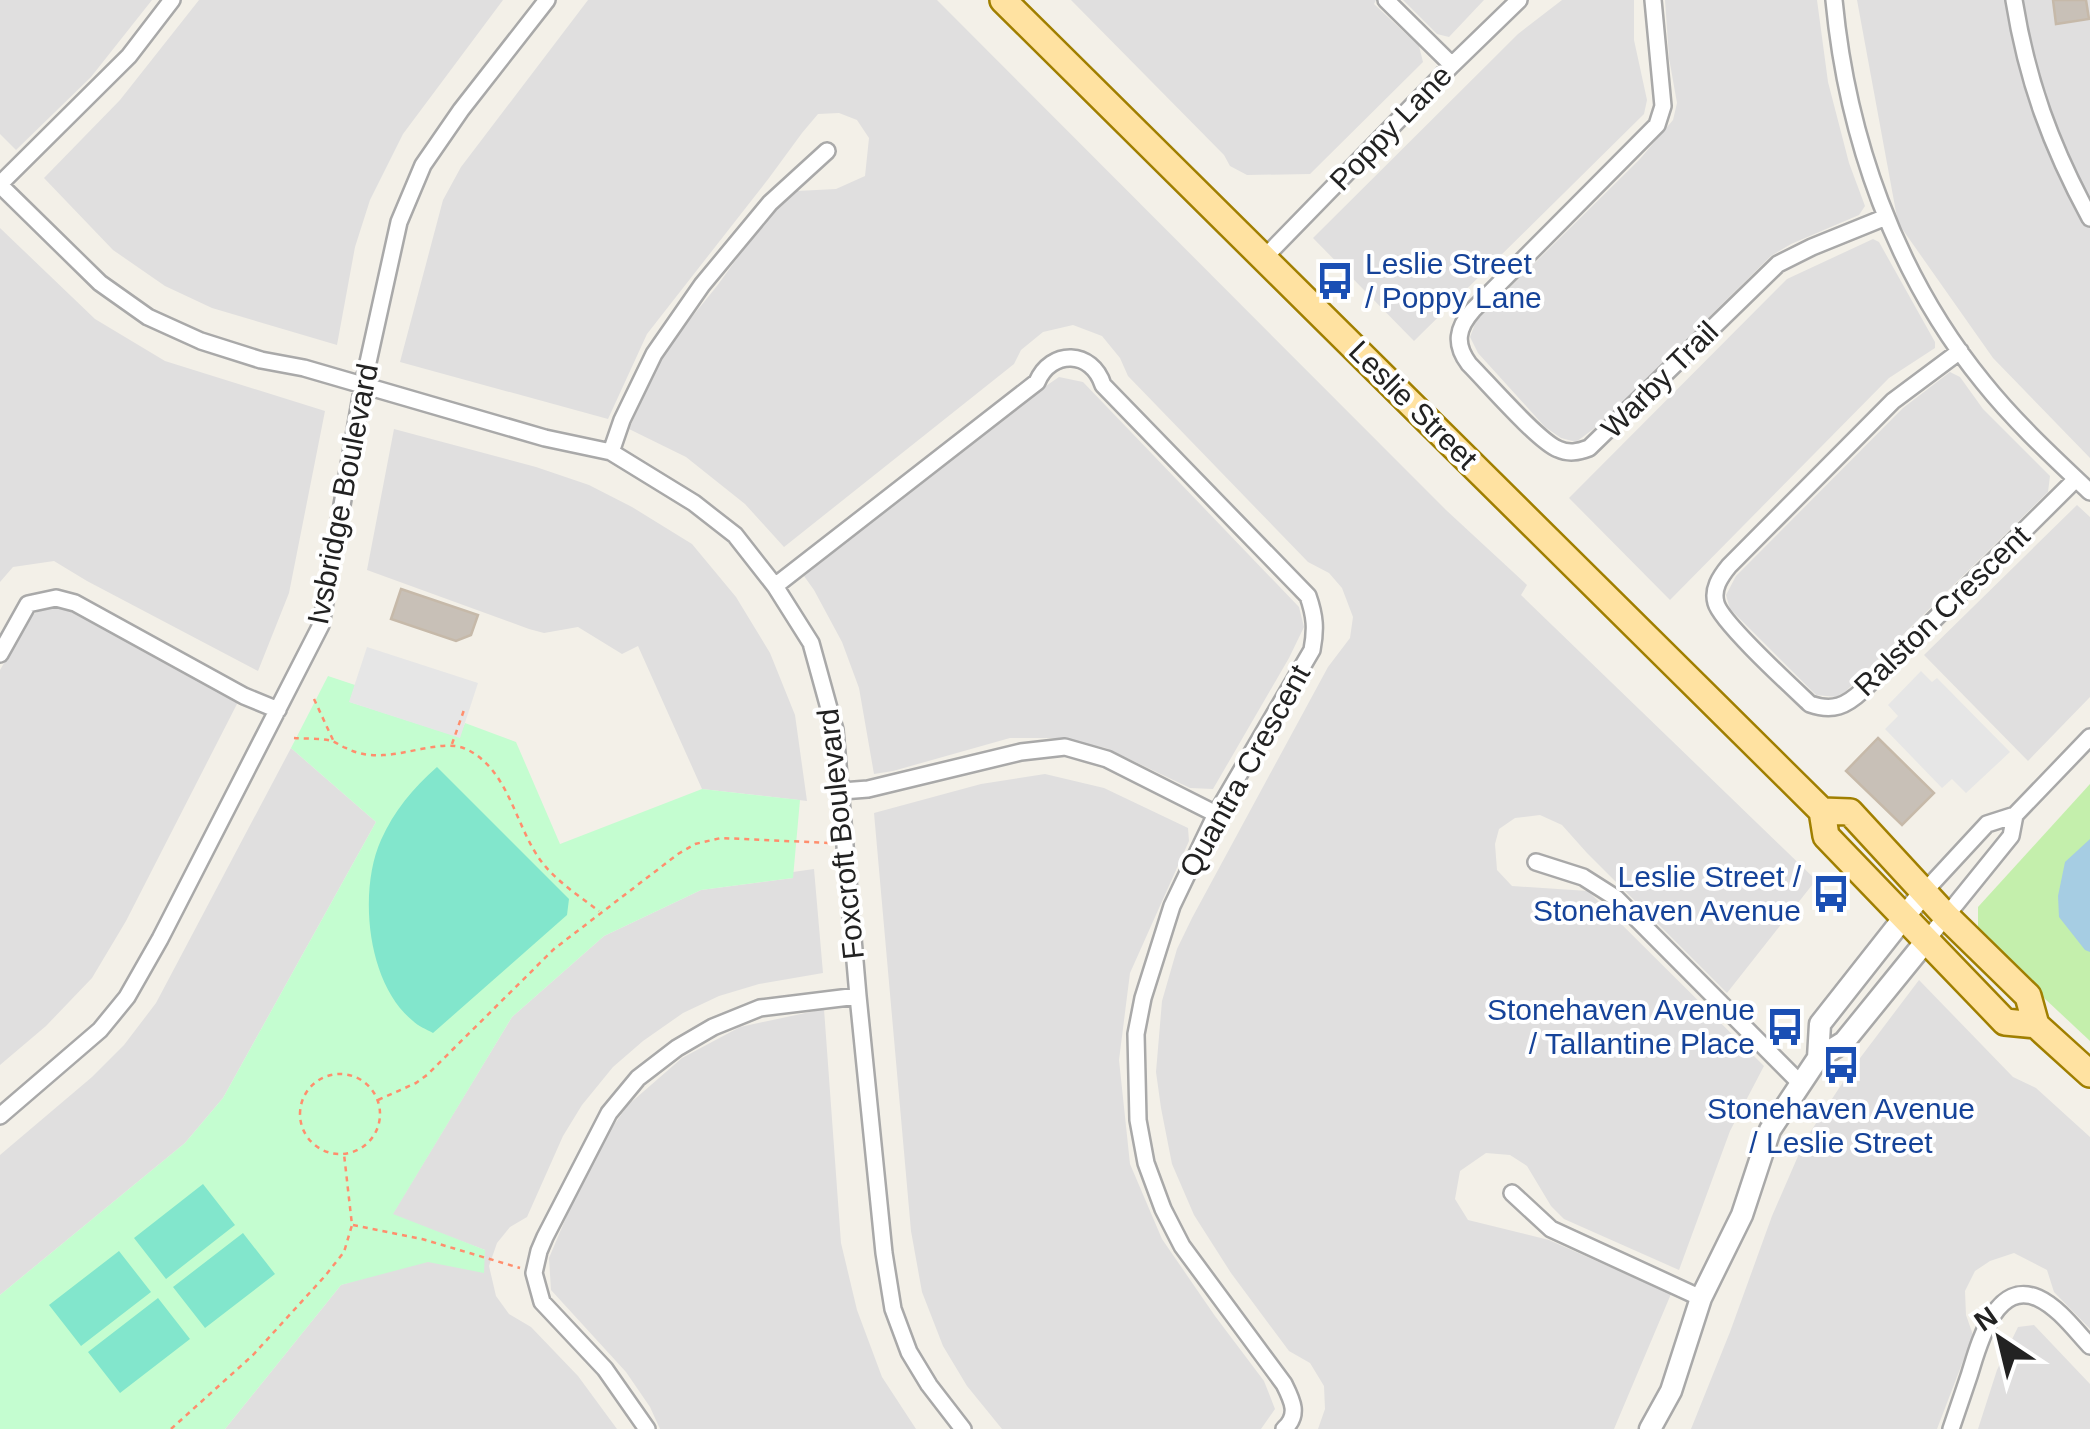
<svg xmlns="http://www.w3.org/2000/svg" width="2090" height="1429" font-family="Arial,sans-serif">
<rect width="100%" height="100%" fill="#f3f0e8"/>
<!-- residential -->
<path fill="#e0dfdf" d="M0,0H152L91,77L16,150L0,134Z
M199,0H503L403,134L370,200L355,247L337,345L212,308L165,286L113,250L44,178L120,100Z
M588,0H937L1446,510L1527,585L1521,595L1816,880L1727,993L1587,853L1562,825L1540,815L1515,818L1499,829L1495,844L1497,870L1512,886L1588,891L1764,1066L1730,1131L1679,1270L1564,1219L1551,1206L1527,1166L1510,1155L1486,1153L1460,1171L1455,1199L1468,1220L1549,1240L1671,1294L1614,1429H1318L1325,1409L1324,1386L1310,1363L1289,1351L1231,1273L1194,1215L1172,1164L1161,1108L1156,1072L1162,1001L1177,949L1192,918L1328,667L1350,638L1353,617L1342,588L1329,573L1308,562L1128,376L1120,358L1102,336L1073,325L1043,332L1021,350L1014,364L784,547L745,504L686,457L629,429L665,350L717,286L775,206L797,191L836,189L865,176L869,138L857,120L839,113L818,114L802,133L769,178L647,334L608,419L400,362L443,200L461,167Z
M1071,0H1376L1374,4L1419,46L1423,62L1310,174L1247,175L1230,166L1224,155Z
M1403,0H1484L1449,37L1437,34Z
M1562,0H1634V40L1647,100L1644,114L1414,341L1313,238L1518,34Z
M1665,0H1817L1828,82L1849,163L1865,206L1859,215L1791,244L1771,256L1600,424L1576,442L1561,438L1545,427L1478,353L1470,337L1476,321L1640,159L1673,120L1677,103L1669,58Z
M1857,0H2090V458L1993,358L1898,223Z
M0,228L95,319L165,361L325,411L289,593L258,671L87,581L54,561L13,567L0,582Z
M1873,239L1879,242L1935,342V348L1889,378L1670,600L1569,498L1787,279Z
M1950,372L1960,377L1983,409L2050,476L2048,492L1845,692L1836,697L1816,695L1730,609L1726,595L1736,576L1903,408Z
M1059,377L1083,382L1299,607L1304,627L1289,658L1213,789L1190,788L1106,748L1059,738H1010L893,771L874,774L859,688L842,642L814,590L804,576L1021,403Z
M394,429L536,467L589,485L632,507L692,544L736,597L770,653L795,715L807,801L702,789L638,646L622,654L578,627L544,633L529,629L367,570Z
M2077,505L2090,517V697L2028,761L1924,655Z
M49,606L73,611L238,702L126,921L92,978L46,1026L0,1065V670L32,615Z
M291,748L376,822L223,1098L185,1143L0,1295V1155L92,1077L124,1045L156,1003Z
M1045,774L1104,788L1188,828L1189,841L1130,973L1119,1060L1130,1164L1162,1239L1215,1316L1264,1381L1275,1409L1261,1429H1002L967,1386L943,1346L922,1292L911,1231L874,813L981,784Z
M814,869L823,973L759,984L719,996L683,1013L643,1041L613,1067L582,1105L563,1136L527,1217L510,1227L497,1243L489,1266L496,1296L509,1314L531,1327L578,1376L617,1429H225L341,1285L422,1260L485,1250L392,1215L512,1017L604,936L701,890L793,878V872Z
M1919,980L2013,1077L2036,1088L2090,1137V1329L2054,1292L2047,1270L2014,1253L1990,1261L1975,1271L1965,1291L1966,1315L1973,1335L1937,1429H1691L1730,1332L1772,1216L1805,1140L1851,1070Z
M824,1009L841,1243L857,1310L882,1377L916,1429H660L650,1407L626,1372L551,1290L549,1258L592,1156L628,1105L682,1058L740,1027Z
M2034,1325L2090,1384V1429H1978L1997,1370L2018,1327Z"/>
<!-- grass -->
<path fill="#c4efac" d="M2090,784V1041L1978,936V907Z"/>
<!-- park -->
<path fill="#c4fdd0" d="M328,676L355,685L350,702L459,737L465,723L516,742L560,844L702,789L800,800L793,878L701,890L604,936L512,1017L393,1214L485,1250L484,1273L428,1262L341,1285L225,1429H0V1295L185,1143L223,1098L376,822L291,748Z"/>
<!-- pitch -->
<path fill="#82e6cc" d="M437,767L569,899L567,915L433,1033C426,1029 418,1026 413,1021C367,984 358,891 381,840C394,811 413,788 437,767Z
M203,1184L235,1225L166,1279L134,1238Z
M243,1233L275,1274L205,1328L173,1287Z
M119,1251L151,1292L81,1346L49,1305Z
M158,1298L190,1339L120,1393L88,1352Z"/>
<!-- parking -->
<path fill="#e6e6e6" d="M367,647L478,683L460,738L349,702Z
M1921,671L1932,682L1937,678L2010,752L1966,793L1952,779L1942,788L1885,729L1898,716L1888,705Z"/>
<!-- water -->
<path fill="#a6cde3" d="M2090,839V952L2085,950L2059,917L2058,896L2065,862Z"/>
<!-- building -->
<path fill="#c8c0b7" stroke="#c6b9a9" stroke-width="2.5" d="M2053,0H2086L2089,19L2056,24Z
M401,589L478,615L471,635L456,641L391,619Z
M1878,738L1934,793L1902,825L1846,771Z"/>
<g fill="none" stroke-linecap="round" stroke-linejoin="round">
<!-- minor casing -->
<g stroke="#a9a9a9" stroke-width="20">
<path id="minor" d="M1386,0L1452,65
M1653,0L1663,106L1657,125L1473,310C1457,328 1454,344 1469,364C1487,382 1538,441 1558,449C1569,454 1578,452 1589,448L1778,264L1812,247L1886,217
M1834,0C1847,137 1895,274 1983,382C2015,422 2053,457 2090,492
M2014,0C2027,81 2051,146 2090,218
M0,184L129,56L172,0
M0,185L100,283L148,317L201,341L261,360L304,368L545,438L611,452L694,503L735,535L775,586L811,643L835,730L858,996L884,1253L893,1309L909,1352L929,1385L963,1429
M1265,257L1452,65L1519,0
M1960,351L1893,401L1729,566C1720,577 1712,589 1716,603C1721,622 1792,687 1810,704C1833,712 1846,706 1863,690L2076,479
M611,452L622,420L654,354L702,285L770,203L827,151
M775,586L1037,382C1051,349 1092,350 1103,385L1308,596C1315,616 1316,629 1312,650L1216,814L1172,906L1143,998L1136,1034L1138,1120L1146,1163L1163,1209L1182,1246L1284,1384C1292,1400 1300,1415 1284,1429
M0,654L28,604L56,598L75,603L244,696L278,710
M842,791L868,789L1021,752L1065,747L1107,759L1216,814
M1536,862L1583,877L1616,898L1801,1084
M1924,892L1987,824L2015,815L2090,737
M1926,941L2011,836L2015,815
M0,1116L100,1030L127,997L160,939L321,625L363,385L399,222L423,165L461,110L547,0
M1512,1193L1551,1229L1701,1298
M647,1429L605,1369L542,1302L534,1273L539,1251L545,1237L609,1113L638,1078L677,1048L713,1027L760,1008L858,996
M1951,1429C1957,1411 1963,1394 1969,1376C1978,1348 1994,1279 2038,1298C2058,1307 2075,1330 2090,1346"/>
</g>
<!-- tertiary casing -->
<g stroke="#a9a9a9" stroke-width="25">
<path id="tertiary" d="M1818,1058L1820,1024L1924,892
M1650,1429L1671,1391L1701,1298L1742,1215L1770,1130L1818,1058L1844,1042L1926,941"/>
</g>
<!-- primary casing -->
<g stroke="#a07f00" stroke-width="30">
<path id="primary" d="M1003,0L1822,811L1826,836L2005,1022L2036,1025
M1822,811L1850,812L1946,916L2028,996L2036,1025L2090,1074"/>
</g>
<!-- path -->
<path stroke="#ff8e6d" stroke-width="2.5" stroke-dasharray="5 5" stroke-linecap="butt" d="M314,699L333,740
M294,738C306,739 321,738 332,741C336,742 342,747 346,748C357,754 370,756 383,755C406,755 445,739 466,749C509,769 515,826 541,861C556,881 579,896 599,911
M452,744L464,710
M300 1114a40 40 0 1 1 80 0a40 40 0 1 1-80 0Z
M378,1100L416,1083L427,1075L554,949L678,854L695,844L721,838L830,843
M353,1225L422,1239L520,1268
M171,1429L253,1355L325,1276L344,1252L352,1225L344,1154"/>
<!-- minor -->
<use href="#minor" stroke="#fff" stroke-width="15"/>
<!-- tertiary -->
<use href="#tertiary" stroke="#fff" stroke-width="20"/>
<!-- primary -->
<use href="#primary" stroke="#ffe2a1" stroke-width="25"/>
</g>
<!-- icons -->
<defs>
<g id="bus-bare" transform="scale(3)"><path d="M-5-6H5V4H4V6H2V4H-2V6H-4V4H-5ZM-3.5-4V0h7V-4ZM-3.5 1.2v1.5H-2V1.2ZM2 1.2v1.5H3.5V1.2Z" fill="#1a4fb4" stroke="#fff" stroke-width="2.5" paint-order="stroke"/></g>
</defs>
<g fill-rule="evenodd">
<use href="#bus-bare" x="1335" y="281"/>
<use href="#bus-bare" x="1831" y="894"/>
<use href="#bus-bare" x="1785" y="1027"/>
<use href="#bus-bare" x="1841" y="1065"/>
</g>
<g text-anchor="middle" stroke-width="8" stroke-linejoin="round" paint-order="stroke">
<!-- street labels -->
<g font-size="30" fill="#222" stroke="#fff">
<text transform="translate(1391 128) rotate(-46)" y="10">Poppy Lane</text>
<text transform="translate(1660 380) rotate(-45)" y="10">Warby Trail</text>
<text transform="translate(1413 405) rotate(45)" y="10">Leslie Street</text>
<text transform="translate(343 494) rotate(-79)" y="10">Ivsbridge Boulevard</text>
<text transform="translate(1942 611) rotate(-44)" y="10">Ralston Crescent</text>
<text transform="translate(1245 771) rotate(-61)" y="10">Quantra Crescent</text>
<text transform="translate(841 834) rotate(-96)" y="10">Foxcroft Boulevard</text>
</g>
<!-- transit labels -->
<g font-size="30" fill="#164399" stroke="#fff" text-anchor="end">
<text x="1365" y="274" text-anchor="start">Leslie Street<tspan x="1365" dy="34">/ Poppy Lane</tspan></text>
<text x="1801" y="887">Leslie Street /<tspan x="1801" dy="34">Stonehaven Avenue</tspan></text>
<text x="1755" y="1020">Stonehaven Avenue<tspan x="1755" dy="34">/ Tallantine Place</tspan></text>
<text x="1841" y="1119" text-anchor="middle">Stonehaven Avenue<tspan x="1841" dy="34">/ Leslie Street</tspan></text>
</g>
</g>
<!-- north arrow -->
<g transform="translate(2000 1339) rotate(325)" stroke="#ffffff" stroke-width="8" paint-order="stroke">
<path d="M0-8L18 38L0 25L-18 38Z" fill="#222222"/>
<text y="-15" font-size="28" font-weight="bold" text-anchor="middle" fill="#222222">N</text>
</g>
</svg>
